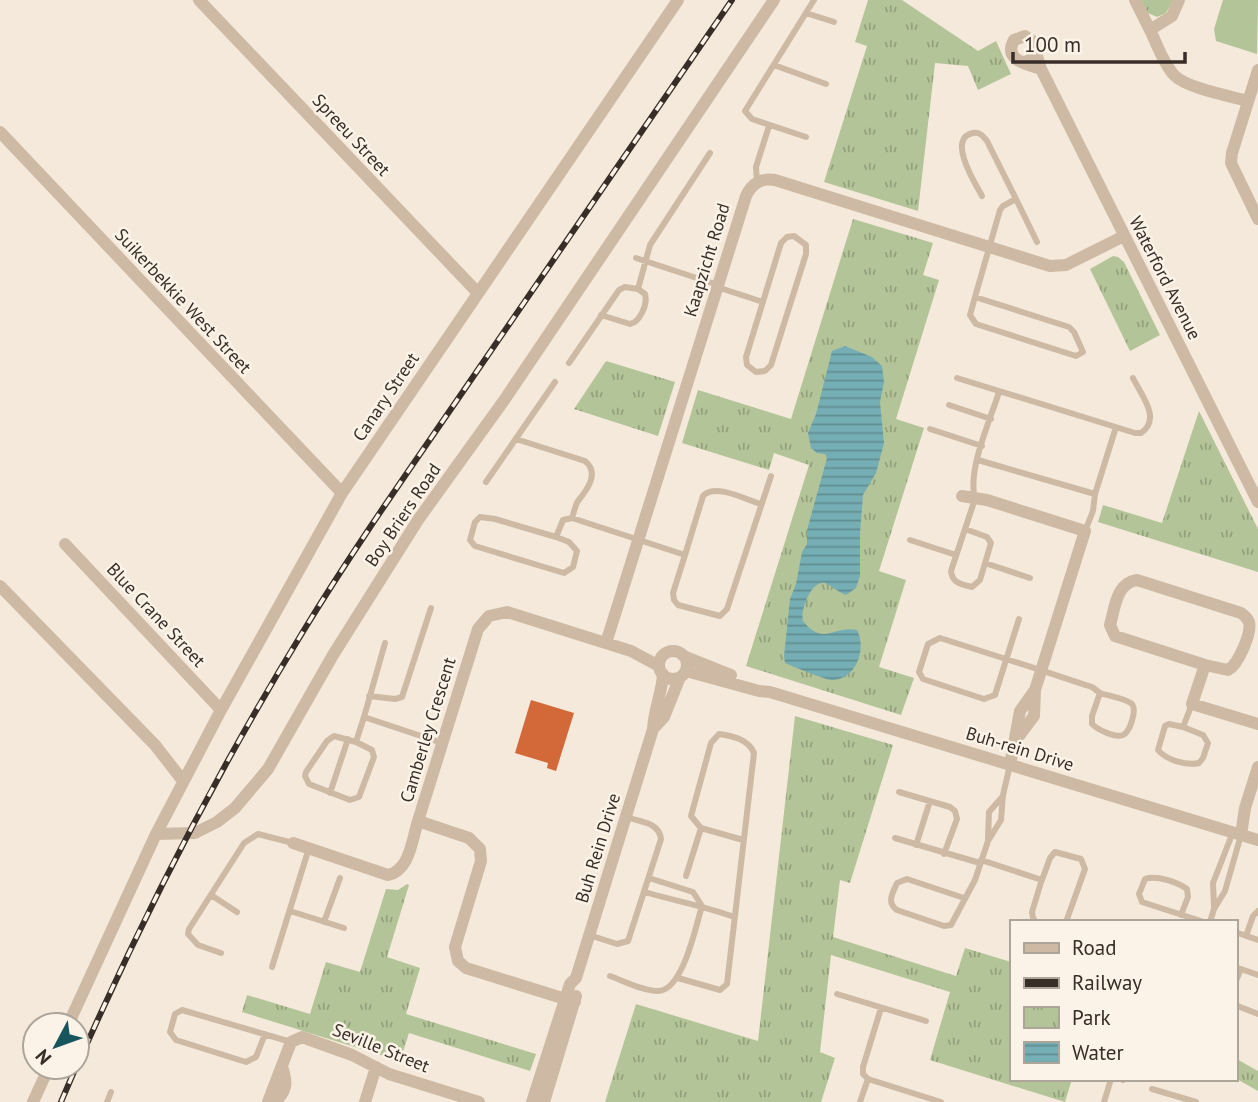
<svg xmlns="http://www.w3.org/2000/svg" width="1258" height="1102" font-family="'PT Sans',sans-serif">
<defs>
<pattern id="park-tufts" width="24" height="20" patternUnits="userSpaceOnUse" patternTransform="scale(1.75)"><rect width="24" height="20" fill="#b3c598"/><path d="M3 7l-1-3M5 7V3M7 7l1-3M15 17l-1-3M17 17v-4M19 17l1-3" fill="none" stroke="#93a07c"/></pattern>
<pattern id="water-rules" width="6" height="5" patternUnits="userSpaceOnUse" patternTransform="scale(1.75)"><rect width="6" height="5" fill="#75aeb4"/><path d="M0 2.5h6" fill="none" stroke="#618e92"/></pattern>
</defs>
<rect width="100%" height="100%" fill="#f4e9da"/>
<!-- grass -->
<path fill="#b3c598" d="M1223,0H1258L1257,54L1216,41L1214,29Z"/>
<!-- park -->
<path fill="url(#park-tufts)" d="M868,0H902L978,51L996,41L1011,74L978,90L968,66L935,63L918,211L824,182L867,46L855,42Z
M1140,0H1173L1166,13L1157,17L1148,13Z
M853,219L933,243L923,275L939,280L896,419L924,428L879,571L906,580L879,667L914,678L901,715L746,666L809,465L774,453L769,470L682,443L698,390L791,419Z
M1113,256L1118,257L1124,262L1160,335L1130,351L1090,269Z
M606,361L675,382L658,436L574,409Z
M1199,411L1258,529V572L1098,522L1103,505L1162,523Z
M795,716L893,745L850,883L840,880L833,937L956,976L965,948L1011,962V1079H1072L1065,1102L930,1060L950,992L831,955L820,1052L835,1058L821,1102H605L636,1004L758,1041Z
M407,884L409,885L387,957L420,968L406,1014L536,1054L530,1071L409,1033L400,1061L242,1012L247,995L310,1014L326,962L360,972L386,889L398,890Z
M1235,1058L1258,1071V1091L1235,1078Z"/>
<!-- water -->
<path fill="url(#water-rules)" d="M845,346L872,357L882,366L884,382L880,402L884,443L876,473L863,495L860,533V576L856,588L846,595C839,593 831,585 825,583C811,580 800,611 803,621C824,647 833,625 857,630C867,649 856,680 832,680C829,681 789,665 785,663L784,656L790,599L796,584L802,552L807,544V530L827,458L825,454L817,453L811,448L808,433L816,414L832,351Z"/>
<!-- building -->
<path fill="#d36839" d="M531,700L574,713L556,771L547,768L548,763L515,753Z"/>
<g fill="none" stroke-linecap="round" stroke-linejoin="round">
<!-- lane -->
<path stroke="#cebaa4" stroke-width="6" d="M806,13L834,22
M774,65L826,84
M806,137L752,119L745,111L814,0
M757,182L756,167L769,126
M1016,199L1037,242
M794,236L806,245V254L771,365L765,371L756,372L747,365L746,357L781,243L787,237Z
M636,258L718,285
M717,287L763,302
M975,297L1069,327L1074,332L1083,352L1076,356L976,324L970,315Z
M975,297L1000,210L1003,206L1016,199L987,141C983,136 980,132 973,133C946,138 976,185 982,196
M601,315L630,324C640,322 648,304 645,294L638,289L650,245L710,153
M569,363L619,290L625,287L638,289
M957,378L1135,433H1141C1162,419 1141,395 1133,378
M949,405L991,419
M930,429L982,446
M516,439L585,461C600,473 587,490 578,501C575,505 574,513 572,518
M978,460L1095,494L1116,427
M486,482L555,382
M965,529L987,537L991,543L980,580L972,587C961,584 952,583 951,571L975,499C967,470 990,421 999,392
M1085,531L1093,511L1095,494
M556,537L569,542L577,551L573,567L564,573L475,546L470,540L475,522L480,517L495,519L556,537L563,520L572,518L685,555L673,593L674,600L678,605L720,616L727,609L771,476
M910,540L956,555
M685,555L703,496C715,483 745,499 760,504
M985,563L1030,578
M1019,619L995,695L984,699L923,679L919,672L928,644L940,638L1006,659C1035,668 1064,678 1092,687L1100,693
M385,643L364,717L442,743
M1100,693C1108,696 1126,698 1132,704C1137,710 1130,732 1123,735C1115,738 1098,730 1092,724V716Z
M369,696L395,699L402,697L431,608
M1183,727L1169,724L1165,726L1158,750C1166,760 1187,766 1199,763L1203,758L1208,743L1203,735L1183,727L1192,704
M356,742L372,750L374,757L359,797L350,800L309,784L305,776L306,772L327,741L334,736L356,742L364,717
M899,792L950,807L955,811L957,819L944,854
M330,793L348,739
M895,838L980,863
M988,839L989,812L1003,796
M916,845L930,801
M981,860L1042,880L1050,858L1055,852L1081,859L1085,869L1066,922
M686,876L701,828
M649,878L693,892L702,906
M645,892C675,901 704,906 734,917
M211,895L237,912
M964,898L907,879L897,883C893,893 886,902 897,910L944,926L951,925L975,880L988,841L1001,820L1003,795L1010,765
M1214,907L1213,883L1233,832
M290,911L344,928
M1181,915L1188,897L1187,889C1177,882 1157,875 1145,879L1139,894L1142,902L1145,903L1204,922
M324,922L340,878
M1036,922L1033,918L1032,912L1042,879
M1210,922L1214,909L1225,891L1241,835
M1235,932L1258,940
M589,935L617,944L628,941L661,839C659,822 640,822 626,817
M1246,936L1253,916L1258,911
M221,953L198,945L188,934L189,929L244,843L258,834L293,843
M272,967L309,848
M1235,967L1258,975
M610,976C624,981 643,991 658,991C683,991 696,925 702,906
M678,978L720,990L727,984L754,753C748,739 733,736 719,734L711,743L691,816L701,828L743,840
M1235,983L1241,969
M837,994L926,1021
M1235,1005L1258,1014
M881,1008L863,1067V1074L868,1079L941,1102
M265,1034L256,1057L246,1062L176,1040L170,1032L175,1014L182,1010L291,1042
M1121,1079L1123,1080
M1152,1089L1196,1102
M107,1102L111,1092
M860,1102L868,1079
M1104,1102L1111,1079"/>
<!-- street -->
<path stroke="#cebaa4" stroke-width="12" d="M199,0L478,293
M1135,0L1150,30L1172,16L1179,0
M1150,30C1157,44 1163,63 1174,75C1186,88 1230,96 1248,101
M1036,53L1041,69L1258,502
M1022,62L1028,61L1036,53L1034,42L1025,36L1014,40C1003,60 1026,64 1041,69
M1258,70L1232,153L1231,163L1258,219
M0,132L342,493
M962,496L987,500L1085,531L1035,690L1034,716L1016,740
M65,544L221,710
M0,586L155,745L183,781
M606,643L746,196C752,183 761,178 775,180L1050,266L1066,265L1124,236
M659 665a14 14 0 1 1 28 0a14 14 0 1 1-28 0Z
M686,657L731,675
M1205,665L1115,636L1110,625C1115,608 1116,583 1137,580L1241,613C1245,616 1247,617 1249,622C1252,633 1238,665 1228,670L1205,665L1192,704L1258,724
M686,671L759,691L770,692L1258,840
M653,729L664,717L680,677
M1010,765L1020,711L1035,690
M156,834L195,833L217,822L235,808L268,769L333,655L418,520L505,399L774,0
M1241,835L1245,808L1258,767
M293,843L388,875C410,870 412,840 418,821
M575,1002L466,968L458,961L455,947L481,861L480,849L469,838L418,821L478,629L489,616L507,612L631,651L659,666
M68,1025L156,834L221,710L342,493L678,0
M33,1102L49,1067
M268,1102L291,1042L302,1037L352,1055L389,1074L479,1102
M275,1102C288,1090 287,1082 282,1066
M365,1102L376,1067
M532,1102L570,984L576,978L653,729C654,709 662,693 663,674
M544,1102L576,996"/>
<!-- rail casing -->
<g stroke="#382d27" stroke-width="6">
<path id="rail" d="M77,1066C143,916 218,770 304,630C357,543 417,459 475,374C561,249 646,125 732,0
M61,1102L76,1067"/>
</g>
<!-- rail -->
<use href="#rail" stroke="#fbf3e7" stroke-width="3.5" stroke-dasharray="10" stroke-linecap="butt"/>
</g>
<g text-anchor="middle" stroke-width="5" stroke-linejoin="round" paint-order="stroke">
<!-- street labels -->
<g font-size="18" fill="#382d27" stroke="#fbf3e7">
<text transform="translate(351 135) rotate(47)" y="6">Spreeu Street</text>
<text transform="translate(707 260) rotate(-73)" y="6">Kaapzicht Road</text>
<text transform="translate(1165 278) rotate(63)" y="6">Waterford Avenue</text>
<text transform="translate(183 301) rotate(47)" y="6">Suikerbekkie West Street</text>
<text transform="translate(386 397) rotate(-56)" y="6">Canary Street</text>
<text transform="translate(403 515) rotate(-56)" y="6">Boy Briers Road</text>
<text transform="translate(156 615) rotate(47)" y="6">Blue Crane Street</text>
<text transform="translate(428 730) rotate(-73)" y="6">Camberley Crescent</text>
<text transform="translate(1020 749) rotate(17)" y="6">Buh-rein Drive</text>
<text transform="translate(598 848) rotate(-73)" y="6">Buh Rein Drive</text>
<text transform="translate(381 1048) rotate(22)" y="6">Seville Street</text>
</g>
</g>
<!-- legend -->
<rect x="1010" y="920" width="228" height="161" fill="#fbf3e7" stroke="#ada49a" stroke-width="2"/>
<rect x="1024" y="943" width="35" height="10" fill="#cebaa4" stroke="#ada49a" stroke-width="2"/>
<text x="1072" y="955" font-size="21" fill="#382d27">Road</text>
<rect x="1024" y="978" width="35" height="10" fill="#382d27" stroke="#ada49a" stroke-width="2"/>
<text x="1072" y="990" font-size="21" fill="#382d27">Railway</text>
<rect x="1024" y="1007" width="35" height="21" fill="url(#park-tufts)" stroke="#ada49a" stroke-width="2"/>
<text x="1072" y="1025" font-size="21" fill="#382d27">Park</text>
<rect x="1024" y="1042" width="35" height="21" fill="url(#water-rules)" stroke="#ada49a" stroke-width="2"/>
<text x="1072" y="1060" font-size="21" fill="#382d27">Water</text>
<!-- north arrow -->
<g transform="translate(56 1046) rotate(229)"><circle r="33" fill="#fbf3e7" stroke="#ada49a" stroke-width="2"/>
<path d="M0-5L12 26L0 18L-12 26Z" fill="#17555e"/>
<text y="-10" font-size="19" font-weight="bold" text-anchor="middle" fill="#382d27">N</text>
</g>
<!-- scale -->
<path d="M1013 52v10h172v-10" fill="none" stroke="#382d27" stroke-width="3.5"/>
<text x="1024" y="52" font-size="21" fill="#382d27" stroke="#fbf3e7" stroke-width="5" paint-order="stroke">100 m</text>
</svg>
